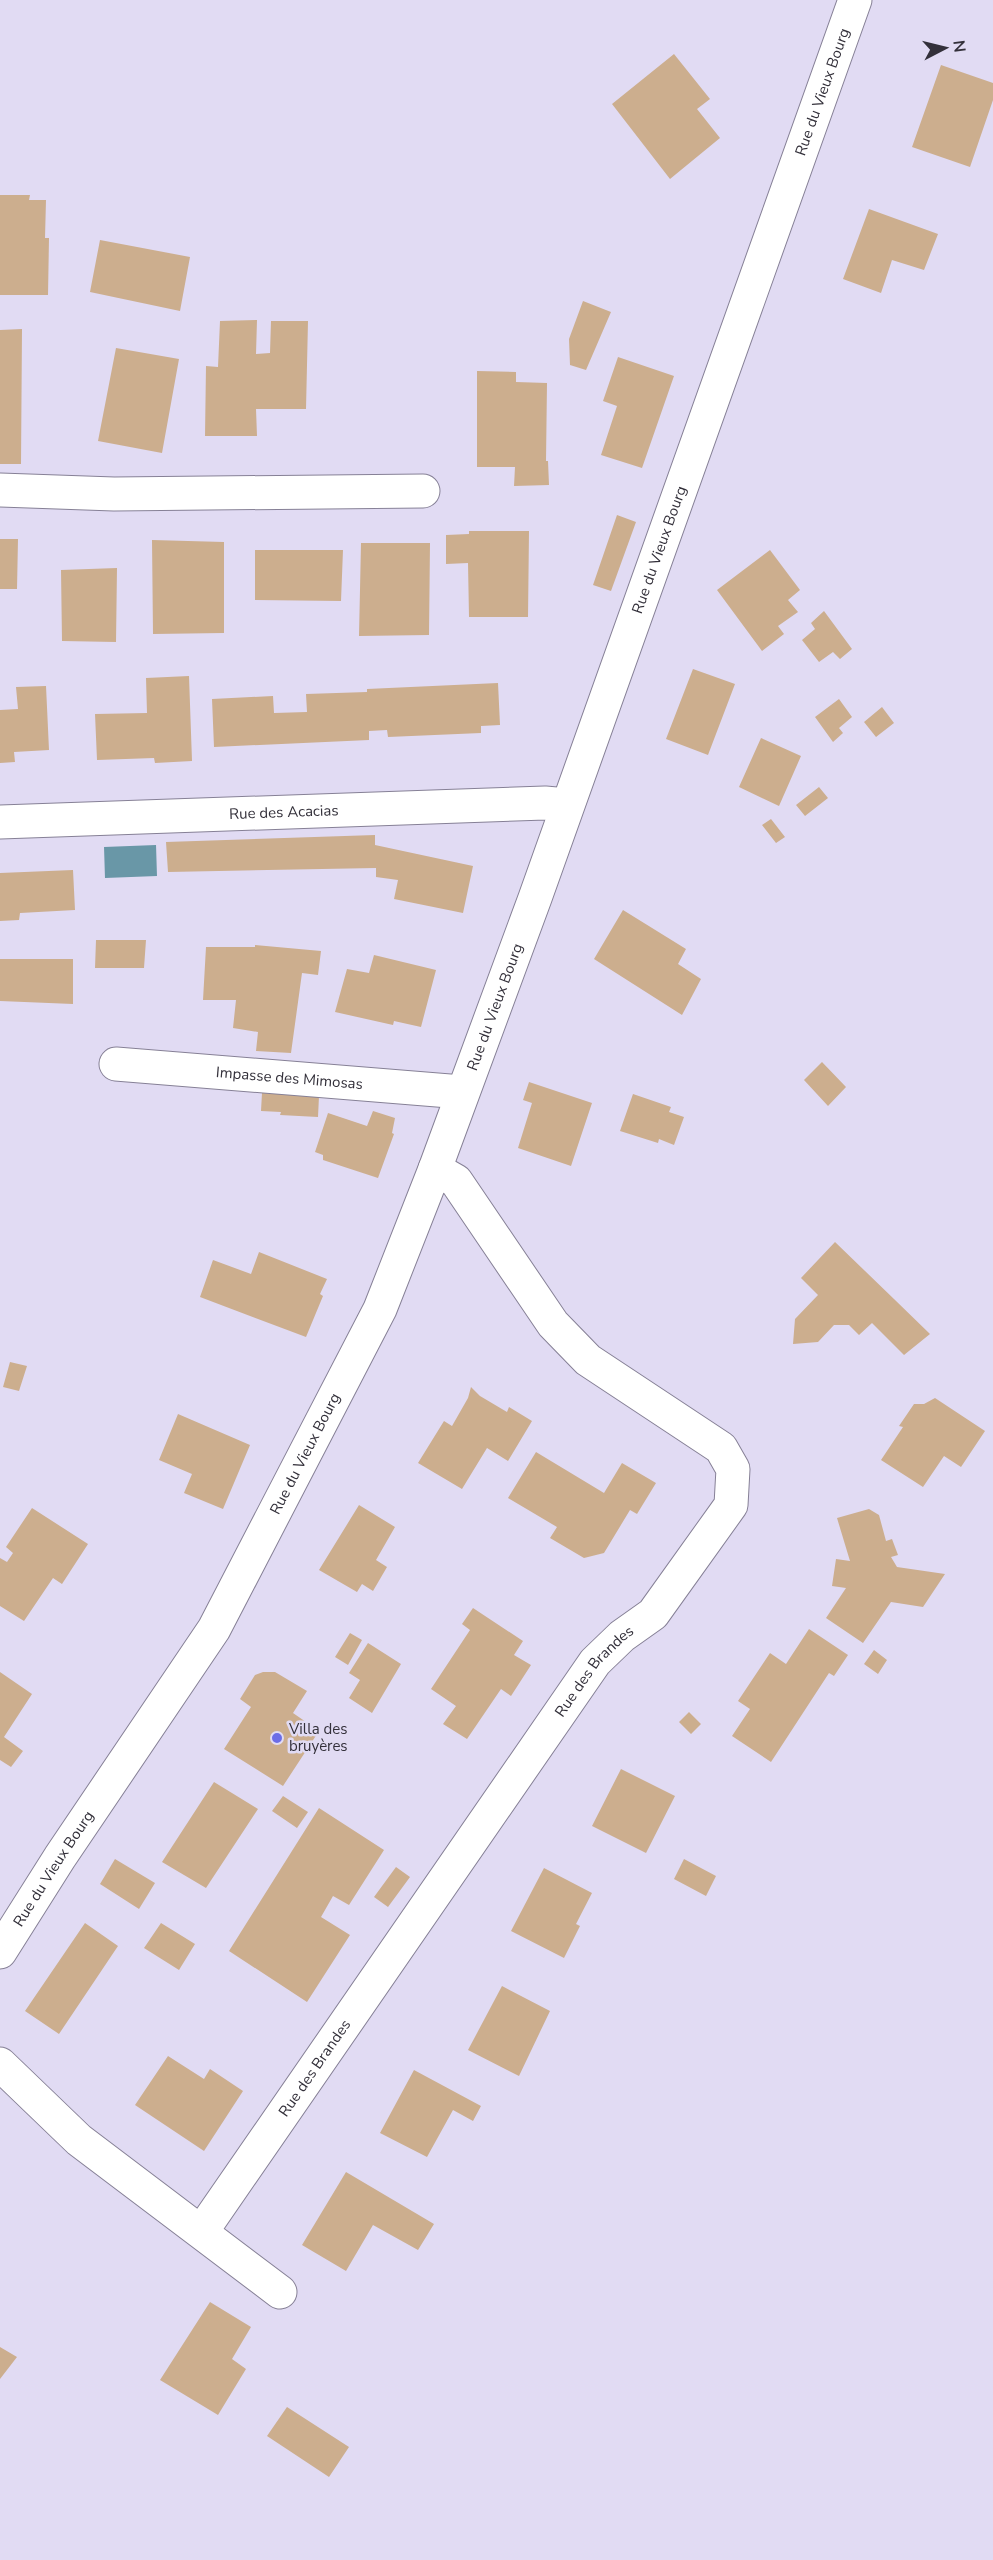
<svg xmlns="http://www.w3.org/2000/svg" width="993" height="2560" font-family="'Nunito Sans',sans-serif">
<rect width="100%" height="100%" fill="#e1dbf3"/>
<!-- water -->
<path fill="#6997a7" d="M156,845L157,876L105,878L104,847Z"/>
<!-- building -->
<path fill="#ccae8e" d="M674,54L710,99L697,109L720,138L670,179L612,104Z
M941,65L993,83V100L970,167L912,147Z
M0,195H30L29,200H46L45,238H49L48,295H0Z
M869,209L938,234L924,270L892,260L881,293L843,279Z
M100,240L190,257L180,311L90,292Z
M583,301L611,312L586,370L570,365L569,339Z
M257,320L256,354L270,353L271,321H308L306,409H256L257,436H205L206,366L218,367L220,321Z
M22,329L21,464H0V330Z
M116,348L179,359L162,453L98,441Z
M618,357L674,376L642,468L601,455L617,406L603,401Z
M477,371L516,372V382L547,383L546,461H548L549,485L514,486L515,467H477Z
M617,515L636,522L611,591L593,585Z
M469,531H529L528,617H469L468,563L446,564V535L469,534Z
M0,539H18L17,589H0Z
M152,540L224,542V633L153,634Z
M361,543H430L429,635L359,636Z
M255,550H343L341,601L255,600Z
M770,550L800,590L788,600L798,612L778,626L784,634L762,651L717,590Z
M117,568L116,642L62,641L61,570Z
M824,611L852,649L840,659L833,652L819,662L802,640L815,629L811,623Z
M693,669L735,684L708,755L666,739Z
M189,676L192,761L155,763L154,758L97,760L95,714L147,713L146,678Z
M498,683L500,725L481,726V733L388,737L387,730L369,731V740L214,747L212,699L273,696L274,713L307,712L306,694L367,692V689Z
M46,686L49,750L14,752L15,762L0,763V710L18,709L16,687Z
M839,699L852,717L839,728L843,733L833,742L815,717Z
M882,707L894,723L876,737L864,722Z
M761,738L801,756L779,806L739,787Z
M819,787L828,798L805,816L796,805Z
M771,819L785,837L776,843L762,825Z
M375,835V845L473,866L463,913L394,899L398,880L376,877V868L168,872L166,842Z
M73,870L75,910L20,913L19,920L0,921V873Z
M623,910L686,949L678,964L701,979L682,1015L594,959Z
M96,940H146L144,968H95Z
M255,945L321,951L318,975L302,973L291,1053L256,1051L258,1032L233,1028L236,1000H203L206,947H255Z
M374,955L436,970L421,1027L394,1021L393,1025L335,1012L347,969L369,973Z
M0,959H73V1004L0,1001Z
M822,1062L846,1087L828,1106L804,1080Z
M529,1082L592,1103L571,1166L518,1148L532,1103L523,1100Z
M262,1093L319,1096L318,1117L280,1115L281,1112L261,1111Z
M633,1094L671,1107L669,1112L684,1117L674,1145L659,1139L658,1143L620,1131Z
M373,1111L395,1118L392,1133L394,1134L378,1178L323,1160V1155L315,1152L328,1113L367,1126Z
M835,1242L894,1299L930,1334L904,1355L872,1323L859,1335L849,1325H834L818,1342L793,1344L795,1319L818,1295L801,1278Z
M259,1252L327,1279L320,1294L323,1296L306,1337L200,1297L213,1260L251,1274Z
M10,1362L27,1366L19,1391L3,1387Z
M471,1387L480,1396L507,1412L509,1407L532,1421L508,1461L487,1448L462,1489L418,1463L444,1421L452,1426L468,1398Z
M935,1398L985,1431L961,1467L944,1456L923,1487L881,1460L903,1427L899,1426L914,1404H924Z
M178,1414L250,1445L223,1509L184,1493L192,1474L159,1460Z
M536,1452L604,1493L622,1463L656,1483L637,1514L630,1510L604,1553L584,1558L550,1538L557,1527L508,1498Z
M359,1505L395,1527L376,1560L387,1567L373,1591L362,1584L357,1592L319,1570Z
M32,1508L88,1544L62,1584L53,1578L24,1621L0,1606V1558L7,1562L13,1553L6,1547Z
M869,1509L879,1515L886,1541L892,1539L898,1555L891,1557L897,1567L945,1574L923,1607L891,1602L863,1643L826,1618L846,1588L832,1586L836,1559L850,1561L837,1518Z
M473,1608L523,1641L514,1655L531,1665L511,1696L501,1689L467,1739L443,1724L456,1706L431,1689L470,1630L462,1624Z
M809,1629L848,1655L834,1676L829,1673L771,1762L732,1736L750,1709L738,1701L770,1653L786,1664Z
M350,1633L362,1640L348,1665L335,1657Z
M368,1643L401,1664L372,1713L349,1698L360,1680L349,1673Z
M874,1650L887,1660L878,1674L864,1664Z
M0,1672L32,1694L4,1737L23,1751L11,1767L0,1760Z
M263,1672H275L307,1691L293,1713L319,1731L283,1786L224,1749L251,1707L240,1699L255,1675Z
M689,1712L701,1724L691,1734L679,1722Z
M621,1769L675,1796L646,1853L592,1826Z
M214,1782L258,1809L206,1888L162,1862Z
M283,1796L308,1812L297,1828L272,1811Z
M319,1808L384,1850L349,1905L333,1896L321,1917L350,1935L307,2002L229,1951Z
M115,1859L155,1883L139,1909L100,1884Z
M684,1859L716,1876L706,1896L674,1879Z
M396,1867L410,1877L388,1907L374,1897Z
M544,1868L592,1893L576,1924L580,1926L564,1958L511,1931Z
M85,1923L118,1946L59,2034L25,2011Z
M161,1923L195,1944L179,1970L144,1948Z
M502,1986L550,2011L519,2076L468,2050Z
M168,2056L204,2079L210,2069L243,2091L204,2151L135,2105Z
M414,2070L481,2106L473,2121L453,2110L427,2157L380,2133Z
M346,2172L434,2224L418,2250L373,2225L346,2271L302,2245Z
M210,2302L251,2327L232,2359L246,2369L218,2415L160,2380Z
M0,2347L17,2357L0,2379Z
M287,2407L349,2447L329,2477L267,2436Z"/>
<g fill="none" stroke-linecap="round" stroke-linejoin="round">
<!-- street casing -->
<g stroke="#868096" stroke-width="35">
<g id="street">
<path d="M0,490L114,494L423,491"/>
<path id="s1" d="M0,822L545,803L567,805"/>
<path id="s2" d="M116,1064L462,1092"/>
<path d="M0,2064L79,2140L280,2292"/>
<path id="s3" d="M202,2231L595,1662L622,1636L653,1614L731,1505L733,1469L721,1448L588,1360L553,1324L456,1181L435,1169"/>
</g>
</g>
<!-- secondary casing -->
<g stroke="#868096" stroke-width="35">
<g id="secondary">
<path id="s4" d="M0,1952L60,1857L214,1629L380,1309L435,1169L535,898L855,0"/>
</g>
</g>
<!-- street -->
<use href="#street" stroke="#fff" stroke-width="33"/>
<!-- secondary -->
<use href="#secondary" stroke="#fff" stroke-width="33"/>
</g>
<!-- markers -->
<circle fill="#6c6de7" stroke="#e1dbf3" stroke-width="2" cx="277" cy="1738" r="6"/>
<g text-anchor="middle" stroke-width="5" stroke-linejoin="round" paint-order="stroke">
<!-- street labels -->
<g font-size="15" fill="#33303a" stroke="#e1dbf3">
<text dy="5" stroke="none"><textPath href="#s4" startOffset="2043">Rue du Vieux Bourg</textPath></text>
<text dy="5" stroke="none"><textPath href="#s4" startOffset="1557">Rue du Vieux Bourg</textPath></text>
<text dy="5" stroke="none"><textPath href="#s1" startOffset="284">Rue des Acacias</textPath></text>
<text dy="5" stroke="none"><textPath href="#s4" startOffset="1071">Rue du Vieux Bourg</textPath></text>
<text dy="5" stroke="none"><textPath href="#s2" startOffset="174">Impasse des Mimosas</textPath></text>
<text dy="5" stroke="none"><textPath href="#s4" startOffset="585">Rue du Vieux Bourg</textPath></text>
<text dy="5" stroke="none"><textPath href="#s3" startOffset="684">Rue des Brandes</textPath></text>
<text dy="5" stroke="none"><textPath href="#s4" startOffset="99">Rue du Vieux Bourg</textPath></text>
<text dy="5" stroke="none"><textPath href="#s3" startOffset="198">Rue des Brandes</textPath></text>
</g>
<!-- poi labels -->
<g font-size="15" fill="#33303a" stroke="#e1dbf3" text-anchor="start">
<text x="289" y="1734">Villa des<tspan x="289" dy="17">bruyères</tspan></text>
</g>
</g>
<!-- north arrow -->
<g transform="translate(945 48) rotate(83)" stroke="#e1dbf3" stroke-width="4.5" paint-order="stroke">
<path d="M0-4.5L10 22L0 15L-10 22Z" fill="#33303a"/>
<text y="-9" font-size="16" font-weight="bold" text-anchor="middle" fill="#33303a">N</text>
</g>
</svg>
